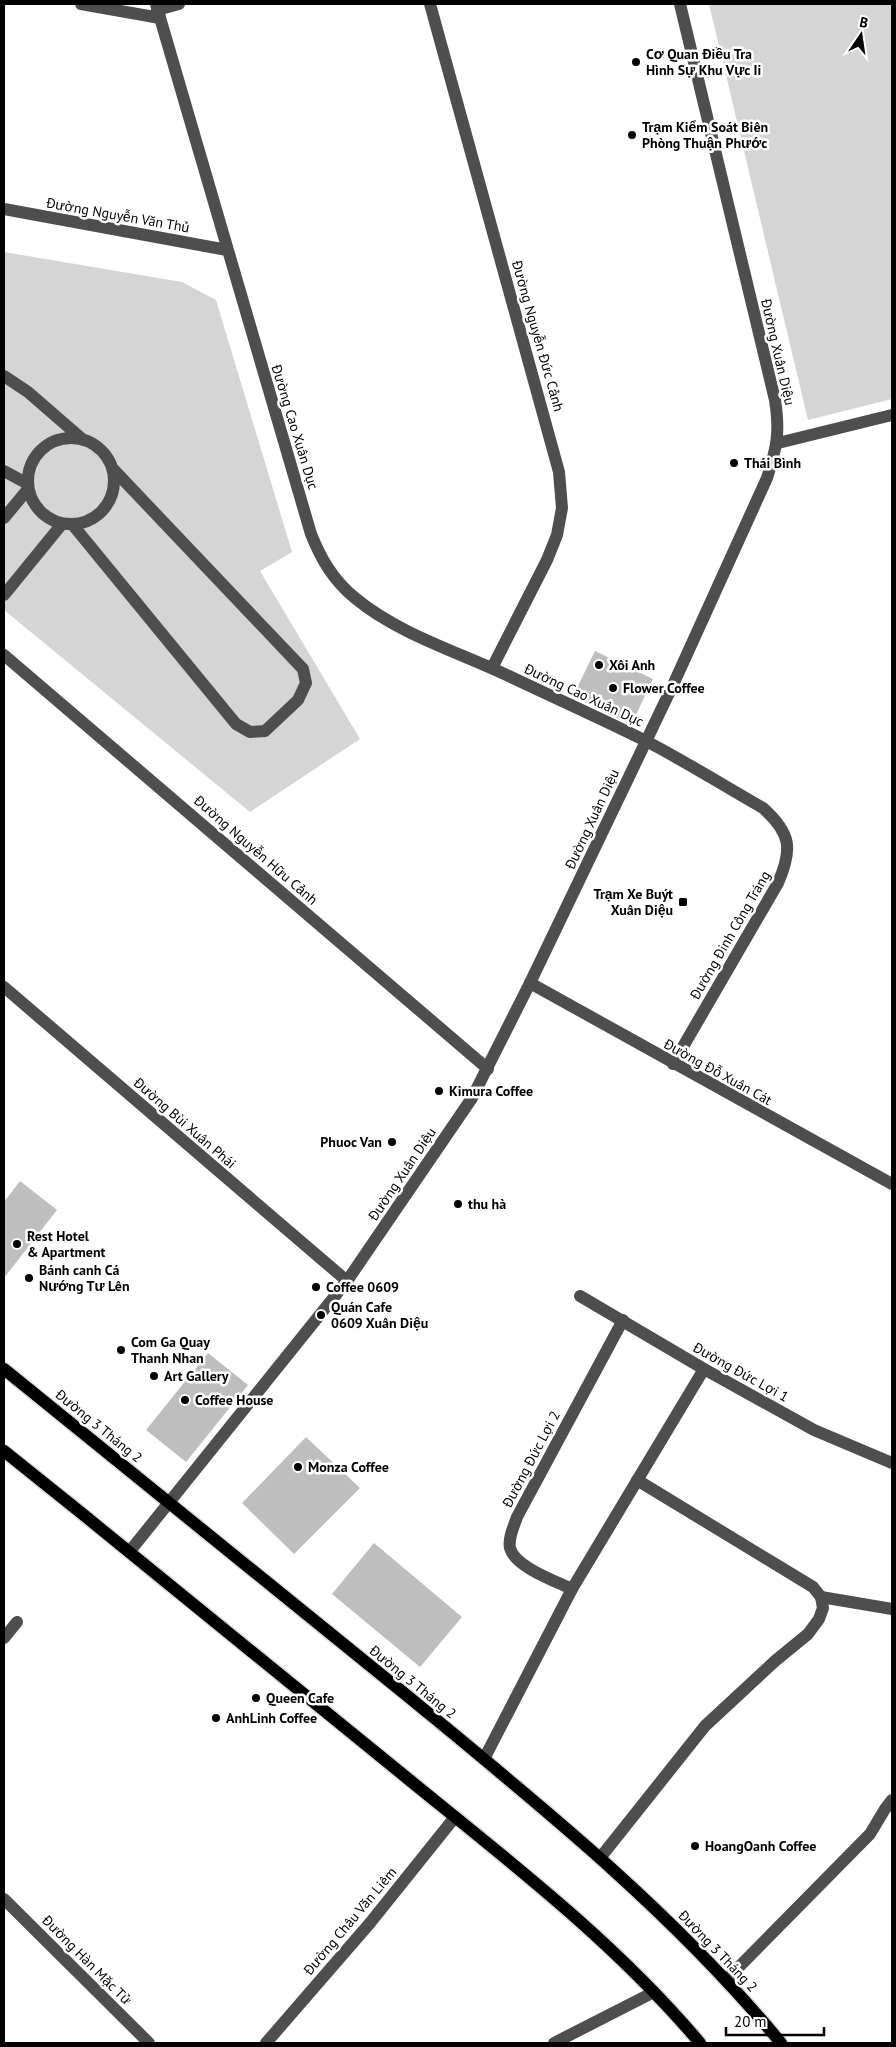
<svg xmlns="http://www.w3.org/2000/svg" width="896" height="2047" font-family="'PT Sans',sans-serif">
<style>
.green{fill:#d5d5d5}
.building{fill:#bebebe}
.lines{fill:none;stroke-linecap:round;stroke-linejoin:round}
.major-casing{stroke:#dbdbdb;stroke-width:15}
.minor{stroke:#4e4e4e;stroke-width:12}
.major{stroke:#000;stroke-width:12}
.poi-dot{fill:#000;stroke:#fff;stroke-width:2}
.labels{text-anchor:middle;stroke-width:5;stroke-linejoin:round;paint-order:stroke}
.poi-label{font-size:14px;font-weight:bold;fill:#000;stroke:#fff;text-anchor:start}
.street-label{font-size:14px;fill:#000;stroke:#fff}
</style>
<rect width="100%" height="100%" fill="#fff"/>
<!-- green -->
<g class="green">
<polygon points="709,4 892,4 892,399 808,420"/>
<polygon points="4,252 182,282 216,300 292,552 260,571 360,739 250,812 4,610"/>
</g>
<!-- building -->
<g class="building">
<polygon points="595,651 653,679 631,725 573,696"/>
<polygon points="20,1181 57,1210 4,1278 4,1202"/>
<polygon points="208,1353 248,1385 186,1462 146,1430"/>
<polygon points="306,1437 360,1488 294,1554 242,1503"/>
<polygon points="374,1543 462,1617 420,1667 332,1594"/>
</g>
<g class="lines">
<defs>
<g id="major">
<path d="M4,1369C140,1478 275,1588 410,1698C541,1806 673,1912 781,2043"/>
<path d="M4,1451C139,1559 273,1668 407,1778C509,1861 615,1942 700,2043"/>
</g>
</defs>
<!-- major casing -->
<use href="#major" class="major-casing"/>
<!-- minor -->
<g class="minor">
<polyline points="81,4 160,18"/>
<path d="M156,4L311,534C321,559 333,580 355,598C400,635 459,652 511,677C555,698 600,718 644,740C685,761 724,786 763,808C791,833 793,849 778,883L673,1064"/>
<polyline points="430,4 559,472 562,508 557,535 547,560 492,668"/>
<polyline points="157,10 179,4"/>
<polyline points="4,209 227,250"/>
<polyline points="4,376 28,392 81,438"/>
<circle cx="71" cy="481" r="43"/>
<polyline points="778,443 892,415"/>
<polyline points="4,471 28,484"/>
<polyline points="4,518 28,489"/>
<polyline points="72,524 236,724 250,732 265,731 298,700 306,683 303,669 114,470"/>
<polyline points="4,595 62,524"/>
<polyline points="4,655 488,1069"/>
<polyline points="530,983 892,1184"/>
<polyline points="4,987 347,1281"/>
<polyline points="580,1296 704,1369 814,1430 892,1463"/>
<path d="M130,1551L347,1281L472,1098L530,983L673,685L767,478C777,447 780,432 775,400L680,4"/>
<path d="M572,1589C555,1581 515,1567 510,1548C508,1538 514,1526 517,1517L623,1320"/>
<polyline points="821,1597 892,1609"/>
<polyline points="4,1638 17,1622"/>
<polyline points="484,1759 572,1589 704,1369"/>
<polyline points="600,1858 705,1726 775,1661 808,1634 819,1619 823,1608 821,1597 813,1587 637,1480"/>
<polyline points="4,1899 149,2043"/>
<polyline points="726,1980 870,1834 885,1809 892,1800"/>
<polyline points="266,2043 370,1923 455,1817"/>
<polyline points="554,2043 654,1992"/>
</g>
<!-- major -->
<use href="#major" class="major"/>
</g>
<!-- markers -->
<g class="poi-dot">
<circle cx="636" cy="62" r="5"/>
<circle cx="632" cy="135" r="5"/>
<circle cx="734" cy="463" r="5"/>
<circle cx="599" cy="665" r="5"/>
<circle cx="613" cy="688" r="5"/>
<rect x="678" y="897" width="10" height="10" rx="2.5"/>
<circle cx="439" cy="1091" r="5"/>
<circle cx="392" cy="1142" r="5"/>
<circle cx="458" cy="1204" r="5"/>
<circle cx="17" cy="1244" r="5"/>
<circle cx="29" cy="1278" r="5"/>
<circle cx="316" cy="1287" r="5"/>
<circle cx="321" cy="1315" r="5"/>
<circle cx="121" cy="1350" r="5"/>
<circle cx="154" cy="1376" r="5"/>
<circle cx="185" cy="1400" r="5"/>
<circle cx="298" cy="1467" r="5"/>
<circle cx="256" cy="1698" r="5"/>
<circle cx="216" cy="1718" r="5"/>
<circle cx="695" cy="1846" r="5"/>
</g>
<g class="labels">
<!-- poi labels -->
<g class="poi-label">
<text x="646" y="59">Cơ Quan Điều Tra<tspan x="646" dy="16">Hình Sự Khu Vực Ii</tspan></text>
<text x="642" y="132">Trạm Kiểm Soát Biên<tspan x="642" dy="16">Phòng Thuận Phước</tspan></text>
<text x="744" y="468">Thái Bình</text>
<text x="609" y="670">Xôi Anh</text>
<text x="623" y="693">Flower Coffee</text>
<text x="673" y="899" text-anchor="end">Trạm Xe Buýt<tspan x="673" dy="16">Xuân Diệu</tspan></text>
<text x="449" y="1096">Kimura Coffee</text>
<text x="382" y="1147" text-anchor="end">Phuoc Van</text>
<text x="468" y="1209">thu hà</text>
<text x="27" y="1241">Rest Hotel<tspan x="27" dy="16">&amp; Apartment</tspan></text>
<text x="39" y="1275">Bánh canh Cá<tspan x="39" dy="16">Nướng Tư Lên</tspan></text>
<text x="326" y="1292">Coffee 0609</text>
<text x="331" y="1312">Quán Cafe<tspan x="331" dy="16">0609 Xuân Diệu</tspan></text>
<text x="131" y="1347">Com Ga Quay<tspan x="131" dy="16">Thanh Nhan</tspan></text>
<text x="164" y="1381">Art Gallery</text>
<text x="195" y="1405">Coffee House</text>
<text x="308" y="1472">Monza Coffee</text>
<text x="266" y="1703">Queen Cafe</text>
<text x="226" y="1723">AnhLinh Coffee</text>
<text x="705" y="1851">HoangOanh Coffee</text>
</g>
<!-- street labels -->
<g class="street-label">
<text transform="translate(118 215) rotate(10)" y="5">Đường Nguyễn Văn Thủ</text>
<text transform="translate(538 336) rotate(74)" y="5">Đường Nguyễn Đức Cảnh</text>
<text transform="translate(778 352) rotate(77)" y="5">Đường Xuân Diệu</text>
<text transform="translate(295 427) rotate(73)" y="5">Đường Cao Xuân Dục</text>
<text transform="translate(584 695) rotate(25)" y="5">Đường Cao Xuân Dục</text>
<text transform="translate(592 819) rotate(-65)" y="5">Đường Xuân Diệu</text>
<text transform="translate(256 850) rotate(41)" y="5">Đường Nguyễn Hữu Cảnh</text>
<text transform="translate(730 935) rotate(-60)" y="5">Đường Đinh Công Tráng</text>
<text transform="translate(718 1072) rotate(29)" y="5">Đường Đỗ Xuân Cát</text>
<text transform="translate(185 1123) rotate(41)" y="5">Đường Bùi Xuân Phái</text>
<text transform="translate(402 1174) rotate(-56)" y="5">Đường Xuân Diệu</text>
<text transform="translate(741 1372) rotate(29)" y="5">Đường Đức Lợi 1</text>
<text transform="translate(99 1426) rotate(39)" y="5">Đường 3 Tháng 2</text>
<text transform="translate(531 1459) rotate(-62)" y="5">Đường Đức Lợi 2</text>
<text transform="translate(413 1682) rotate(39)" y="5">Đường 3 Tháng 2</text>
<text transform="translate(350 1921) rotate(-50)" y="5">Đường Châu Văn Liêm</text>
<text transform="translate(718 1951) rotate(46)" y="5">Đường 3 Tháng 2</text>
<text transform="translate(87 1960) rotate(45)" y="5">Đường Hàn Mặc Tử</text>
</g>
</g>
<!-- border -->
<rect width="896" height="2047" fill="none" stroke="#000000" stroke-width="10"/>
<!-- north arrow -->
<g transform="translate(861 35) rotate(13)" stroke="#ffffff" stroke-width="4" paint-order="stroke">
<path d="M0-4L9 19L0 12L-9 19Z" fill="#000000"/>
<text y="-8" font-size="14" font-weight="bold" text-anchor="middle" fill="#000000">B</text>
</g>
<!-- scale -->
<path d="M726 2027v8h98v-8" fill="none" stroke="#000000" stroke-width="2.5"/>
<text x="734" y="2027" font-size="15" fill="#000000" stroke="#ffffff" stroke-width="4" paint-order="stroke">20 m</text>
</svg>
